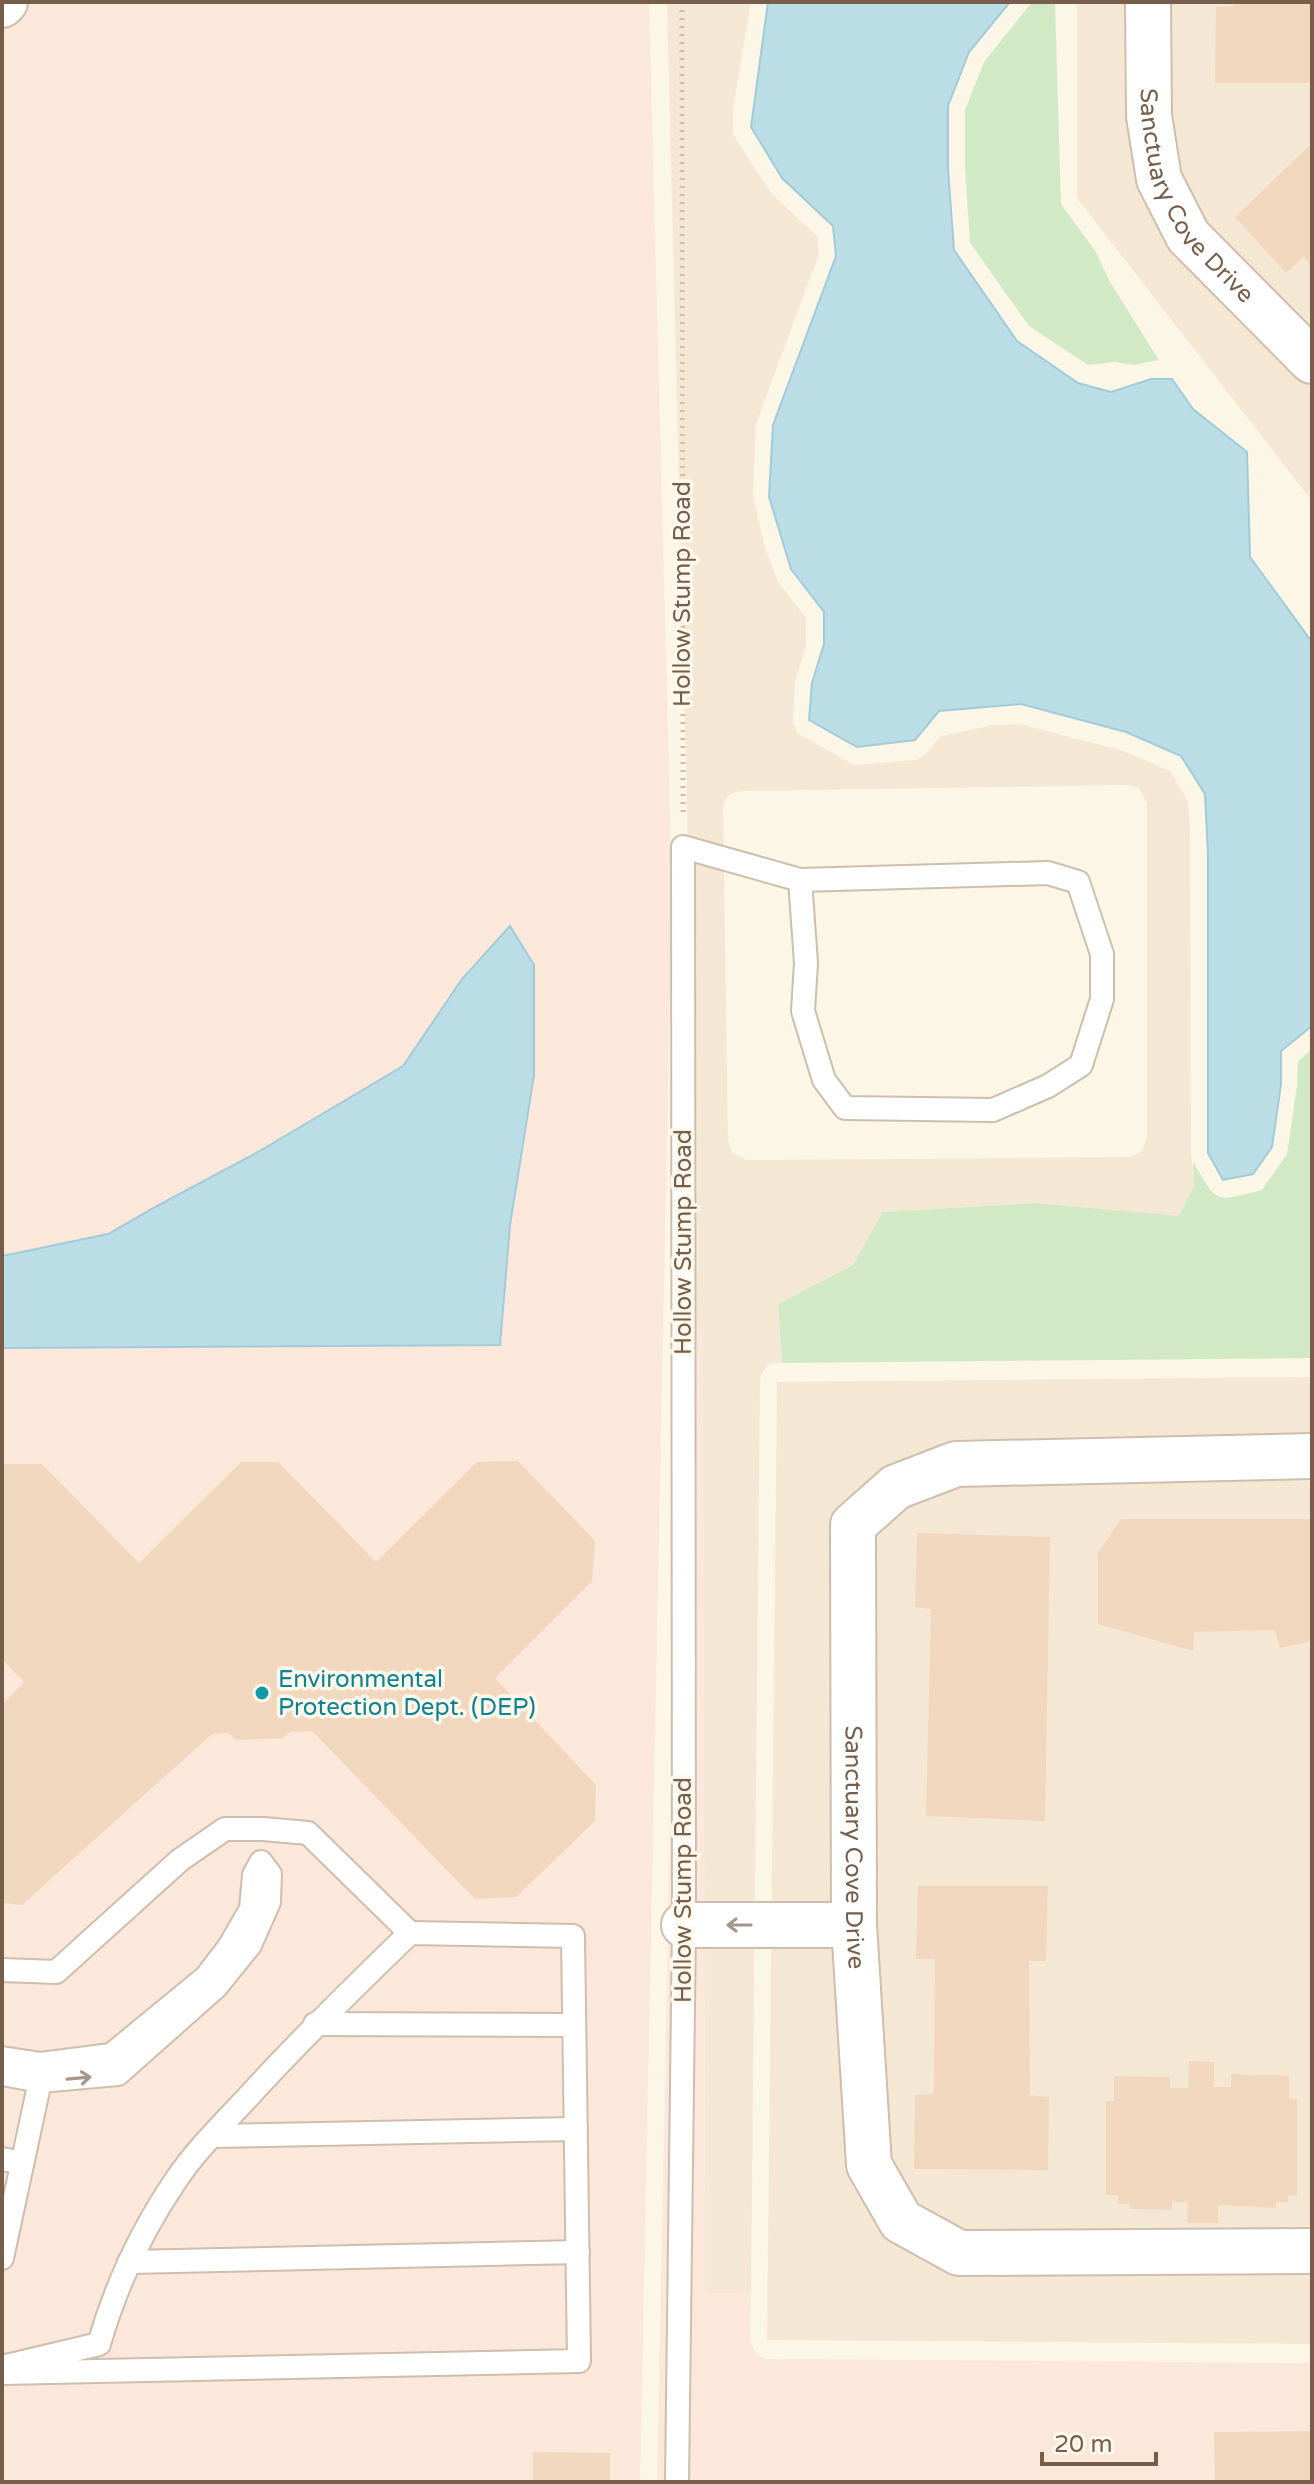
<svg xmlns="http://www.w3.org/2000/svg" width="1314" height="2484" font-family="'Varela Round',sans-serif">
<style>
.residential{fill:#f4e8d5;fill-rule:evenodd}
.commercial{fill:#fce7db}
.green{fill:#d1eac5}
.water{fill:#bbdde6;stroke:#a1cbd8;stroke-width:2}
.building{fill:#f2d7bf}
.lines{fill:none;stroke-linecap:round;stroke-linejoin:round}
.service-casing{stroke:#cebead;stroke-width:26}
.minor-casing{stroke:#cebead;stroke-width:48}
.tertiary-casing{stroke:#cebead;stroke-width:48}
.path{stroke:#d7baa1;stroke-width:5;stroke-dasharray:2 6;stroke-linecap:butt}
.service{stroke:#fff;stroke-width:22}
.minor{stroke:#fff;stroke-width:44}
.tertiary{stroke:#fff;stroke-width:44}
.oneway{stroke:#a6968a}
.culture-dot{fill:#0f9aa8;stroke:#fff9ed;stroke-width:3}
.labels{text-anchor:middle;stroke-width:7;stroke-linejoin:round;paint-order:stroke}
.street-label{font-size:24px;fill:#765e4b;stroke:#fff9ed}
.culture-label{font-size:24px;fill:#0d838f;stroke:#fff9ed;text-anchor:start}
</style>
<rect width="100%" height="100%" fill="#fcf6e7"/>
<!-- residential -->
<g class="residential">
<path d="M667,2H751L733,109V134L771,193L817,236L819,254L756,424L753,496L765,548L778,582L806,618V646L795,681L793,723L797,733L854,765L916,760L927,753L941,736L994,725L1019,724L1121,750L1170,771L1188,801L1190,831L1191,1153L1194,1186L1179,1217L1035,1203L884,1212L853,1265L778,1304L782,1363H772L767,1366L761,1375L760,1382L751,2294L705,2293L703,1331L680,1333L689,888ZM1129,785L1139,788L1147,804V1138L1143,1149L1139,1153L1130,1157L746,1160L732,1152L728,1141L723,804L729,795L739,791Z"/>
<polygon points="1077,2 1312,2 1312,501 1077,198"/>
<polygon points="1312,1377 1312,2344 767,2340 777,1382"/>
</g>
<!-- commercial -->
<g class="commercial">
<polygon points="2,2 649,2 672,888 640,2482 2,2482"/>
<polygon points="703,1330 705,2293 751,2294 750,2340 757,2355 767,2359 1312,2363 1312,2482 657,2482 680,1333"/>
</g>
<!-- green -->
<g class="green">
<polygon points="1032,2 1055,2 1061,204 1096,252 1110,282 1159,360 1133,365 1115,362 1088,365 1029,326 970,243 965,168 965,110 984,62"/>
<path d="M1312,1049V1358L782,1363L778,1304L853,1265L883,1212L1035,1203L1179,1216L1194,1186L1193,1162C1219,1205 1213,1202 1262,1190L1287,1154L1297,1086L1298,1061Z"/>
</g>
<!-- water -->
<g class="water">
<polygon points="768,2 1010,2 969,52 948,106 948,169 954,250 1017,341 1078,383 1111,392 1151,379 1172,379 1193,409 1247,452 1250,557 1312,642 1312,1026 1281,1051 1281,1084 1272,1147 1253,1174 1223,1180 1208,1153 1208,855 1205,794 1181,756 1126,732 1021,704 939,711 915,740 857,747 809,720 812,683 824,644 824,612 791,569 769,497 773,425 836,256 833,226 782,178 751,127"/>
<polygon points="510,926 534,965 534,1075 510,1225 500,1345 2,1348 2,1256 108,1234 157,1206 258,1152 403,1066 462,979"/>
</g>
<!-- building -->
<g class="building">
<polygon points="1235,2 1312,2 1312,83 1215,83 1216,7 1235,6"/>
<polygon points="1312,143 1312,266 1303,257 1286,273 1235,217"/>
<polygon points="518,1461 595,1541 592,1581 495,1678 596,1785 595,1821 516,1897 475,1899 312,1731 290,1732 283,1738 236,1740 228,1733 212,1734 22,1905 2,1903 2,1705 24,1682 2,1659 2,1464 42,1464 139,1563 241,1462 278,1462 376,1562 477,1462"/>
<polygon points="1121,1519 1312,1519 1312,1641 1280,1648 1275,1630 1194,1632 1193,1651 1098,1624 1098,1553"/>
<polygon points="917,1533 1050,1537 1045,1821 926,1816 931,1609 915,1607"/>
<polygon points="918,1886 1048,1886 1046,1961 1029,1961 1030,2095 1049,2097 1048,2170 914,2169 915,2095 934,2094 935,1959 916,1959"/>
<polygon points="1189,2061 1214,2062 1214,2087 1231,2087 1231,2074 1289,2076 1289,2099 1297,2099 1297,2196 1288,2195 1288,2202 1276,2202 1276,2208 1218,2205 1218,2223 1187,2223 1188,2202 1172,2202 1172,2210 1130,2209 1130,2204 1118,2204 1118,2195 1106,2195 1106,2101 1114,2101 1114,2076 1170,2077 1170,2088 1188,2088"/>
<polygon points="1312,2431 1312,2482 1215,2482 1214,2432"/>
<polygon points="533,2452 610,2453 610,2482 533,2482"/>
</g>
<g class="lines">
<defs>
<g id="service">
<polyline points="2,1970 56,1972 180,1860 225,1829 263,1829 308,1833 410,1933"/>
<polyline points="315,2024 574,2025"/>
<polyline points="2,2058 41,2064 111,2055 206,1977 229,1947 251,1909 254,1875 261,1862 270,1874 269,1902 250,1945 216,1987 118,2074 40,2081 2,2074"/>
<polyline points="212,2136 576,2129"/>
<polyline points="2,2159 22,2163"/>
<polyline points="2,2258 40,2081"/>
<polyline points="129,2262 578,2252"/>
<path d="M2,2367L99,2344C116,2285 142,2230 176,2180C196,2150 224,2123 248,2097C300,2040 355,1986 410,1933L573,1936L579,2361L2,2373"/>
<polyline points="677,2482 684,1925 683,847 800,880 1048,873 1078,882 1102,954 1102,999 1081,1065 1048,1086 993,1110 845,1108 824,1080 803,1011 806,963 800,880"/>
</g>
<g id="minor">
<path id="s1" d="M1148,2L1149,116L1159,179L1188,236L1312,361"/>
<path id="s2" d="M1312,1456L956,1464L896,1487L853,1525L854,1925L869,2165L901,2221L959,2253L1312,2251"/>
<polyline points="684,1925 854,1925"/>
</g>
<polyline id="tertiary" points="2,5 5,2"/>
</defs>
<!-- service casing -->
<use href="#service" class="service-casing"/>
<!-- minor casing -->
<use href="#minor" class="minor-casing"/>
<!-- tertiary casing -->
<use href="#tertiary" class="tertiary-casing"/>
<!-- path -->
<polyline class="path" points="682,2 683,817"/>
<!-- service -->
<use href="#service" class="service"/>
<!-- minor -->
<use href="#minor" class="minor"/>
<!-- tertiary -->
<use href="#tertiary" class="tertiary"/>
</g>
<!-- one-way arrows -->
<defs><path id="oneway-shaft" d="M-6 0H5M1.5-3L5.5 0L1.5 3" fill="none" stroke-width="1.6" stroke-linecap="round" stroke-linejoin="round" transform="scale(2)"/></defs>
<g class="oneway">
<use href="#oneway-shaft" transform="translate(739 1925) rotate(180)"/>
<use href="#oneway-shaft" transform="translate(79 2078) rotate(-5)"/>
</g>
<!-- markers -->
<circle class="culture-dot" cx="262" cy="1693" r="8"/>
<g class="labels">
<!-- street labels -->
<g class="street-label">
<text dy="8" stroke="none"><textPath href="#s1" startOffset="208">Sanctuary Cove Drive</textPath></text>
<text transform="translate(682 594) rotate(-90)" y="8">Hollow Stump Road</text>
<text transform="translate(683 1242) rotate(-90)" y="8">Hollow Stump Road</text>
<text dy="8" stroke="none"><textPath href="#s2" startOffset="800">Sanctuary Cove Drive</textPath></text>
<text transform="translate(683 1890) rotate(-90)" y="8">Hollow Stump Road</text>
</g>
<!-- culture labels -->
<g class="culture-label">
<text x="278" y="1687">Environmental<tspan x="278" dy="28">Protection Dept. (DEP)</tspan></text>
</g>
</g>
<!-- border -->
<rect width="1314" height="2484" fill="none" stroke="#765e4b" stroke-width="8"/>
<!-- scale -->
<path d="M1042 2452v12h114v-12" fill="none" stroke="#765e4b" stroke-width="4"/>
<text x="1054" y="2452" font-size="24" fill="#765e4b" stroke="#fff9ed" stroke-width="6" paint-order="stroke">20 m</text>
</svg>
